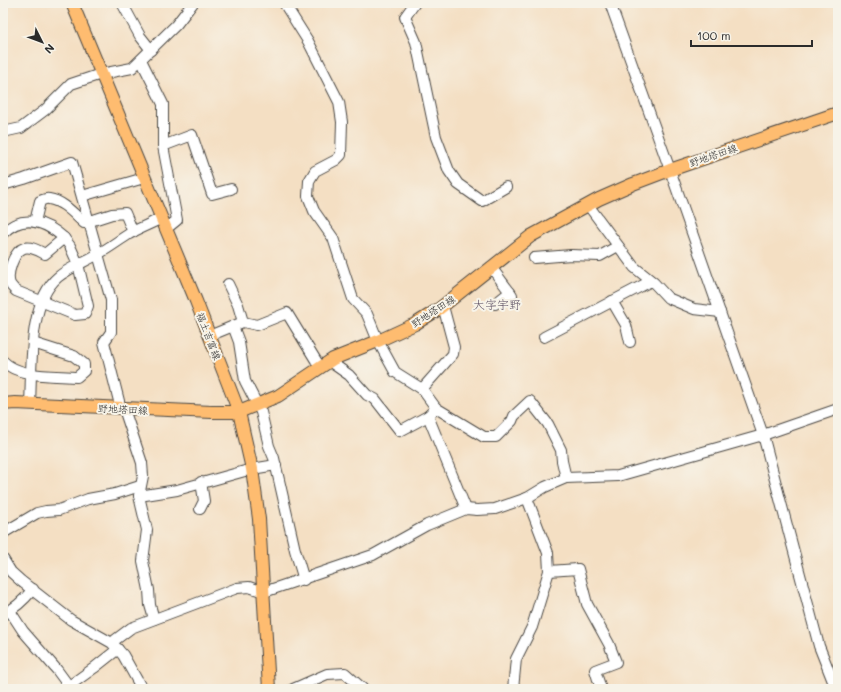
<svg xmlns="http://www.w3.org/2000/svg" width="841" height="692" font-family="Mali,'Klee One',sans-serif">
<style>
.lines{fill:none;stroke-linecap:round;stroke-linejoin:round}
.minor-casing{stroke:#494642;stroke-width:12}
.major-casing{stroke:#494642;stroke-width:14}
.minor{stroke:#fff;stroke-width:10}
.major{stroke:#febc70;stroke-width:12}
.labels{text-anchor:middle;stroke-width:4;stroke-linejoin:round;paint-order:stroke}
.street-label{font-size:10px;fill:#2b2b2b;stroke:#f7f3e8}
.quarter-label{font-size:12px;fill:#5d5164;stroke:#f7f3e8}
</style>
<rect width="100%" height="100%" fill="#f7f3e8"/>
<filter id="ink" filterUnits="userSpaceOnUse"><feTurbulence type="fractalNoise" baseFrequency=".025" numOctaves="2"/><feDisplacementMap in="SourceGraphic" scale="8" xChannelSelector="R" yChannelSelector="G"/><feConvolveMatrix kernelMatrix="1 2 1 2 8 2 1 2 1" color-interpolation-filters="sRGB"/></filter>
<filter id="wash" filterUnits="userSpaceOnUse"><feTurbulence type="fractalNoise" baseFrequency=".012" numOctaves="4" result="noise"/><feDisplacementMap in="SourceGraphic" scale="16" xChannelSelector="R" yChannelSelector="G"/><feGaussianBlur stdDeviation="0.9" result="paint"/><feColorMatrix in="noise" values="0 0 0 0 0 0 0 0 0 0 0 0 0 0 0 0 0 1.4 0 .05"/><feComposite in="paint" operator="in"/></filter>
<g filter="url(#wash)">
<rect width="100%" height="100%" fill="#f4dfc3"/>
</g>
<g filter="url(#ink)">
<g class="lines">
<defs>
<g id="minor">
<polyline points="122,3 140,36 151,50"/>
<polyline points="284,3 308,41 339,102 342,122 341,155 336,160 315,171 309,181 308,196 314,211 333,238 353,299 367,314 378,341 395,372 422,389 436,408 428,416 466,509"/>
<polyline points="415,3 405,17 416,42 436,137 449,171 458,184 482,201 506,187"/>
<polyline points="610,3 670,170 763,435 819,646 836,689"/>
<polyline points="141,60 163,104 163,146"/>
<polyline points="3,132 21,128 45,110 71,84 101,74 132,68 176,25 193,3"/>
<polyline points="3,185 24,179 72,162 111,300 111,332 104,342 121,409"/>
<polyline points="82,196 144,178"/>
<polyline points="588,205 634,267 654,283 668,298 694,309 720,312"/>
<path d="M35,222L40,201C43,200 46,198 49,199C63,201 74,214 84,223L112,214L125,213L133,232"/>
<polyline points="166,229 177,220 163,146 192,135 212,194 231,189"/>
<path d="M3,233C23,213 46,222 64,238"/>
<path d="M64,238L70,246L78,264L88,306L85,314L75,315L16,291C14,289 11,286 10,284C6,274 14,251 24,248C31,246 39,251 45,254Z"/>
<polyline points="534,258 571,255 600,256 618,246"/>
<polyline points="491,267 512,295"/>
<polyline points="228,284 238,305 243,322"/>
<polyline points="612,301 626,325 630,342"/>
<polyline points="495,304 510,292"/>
<polyline points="233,326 239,342 245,381 261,412 269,446 274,458 295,550 304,580"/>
<polyline points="209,336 243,322 257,325 287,313 320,367"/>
<polyline points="544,337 651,281"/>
<path d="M3,361C19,378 55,375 77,377L84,371V364L74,356L33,343"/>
<polyline points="329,361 349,375 367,395 375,399 400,431 428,416"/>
<polyline points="422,389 453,354 454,347 443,306"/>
<path d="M30,404C32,368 28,302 58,277C70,267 85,262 98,254C109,248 118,241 129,234C139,228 151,224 161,218"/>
<polyline points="436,408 484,437 496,437 512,421 514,416 530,401 548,424 561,450 562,461 566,478"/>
<polyline points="124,409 142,463 143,476 139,496 147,530 143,561 149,590 150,605 154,619"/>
<polyline points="139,496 177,490 252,469 276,465"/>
<polyline points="200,509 204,501 201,482"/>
<polyline points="3,533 37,513 46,511 59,510 88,499 115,494 140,486"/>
<polyline points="3,559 11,572 21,581 71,620 112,643 123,655 142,689"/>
<polyline points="549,571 578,569 587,604 609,644 616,662 595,670 601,689"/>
<polyline points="10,611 23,631 57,670 71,689"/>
<path d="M3,614C15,609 25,599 33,589"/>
<polyline points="115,640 131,628 237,588 249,587 264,592 373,555 427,525 466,509 477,510 495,509 527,498 545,487 566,478 618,476 763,435 838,409"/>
<polyline points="69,686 94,668 118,649"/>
<polyline points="293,689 327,674 345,673 363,689"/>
<polyline points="513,689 516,659 532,627 549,571 548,553 527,498"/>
</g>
<g id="major">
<polyline points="72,3 196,301 239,412 252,469 259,519 269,689"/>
<polyline points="3,404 15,403 212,412 239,412 278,396 333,359 378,341 415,324 439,309 531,236 599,199 633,184 670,170 838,113"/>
</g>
</defs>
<!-- minor casing -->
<use href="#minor" class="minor-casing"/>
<!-- major casing -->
<use href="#major" class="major-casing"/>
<!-- minor -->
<use href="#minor" class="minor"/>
<!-- major -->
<use href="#major" class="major"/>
</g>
</g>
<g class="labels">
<!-- street labels -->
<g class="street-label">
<text transform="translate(713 155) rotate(-19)" y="4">野地塔田線</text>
<text transform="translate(433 311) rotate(-33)" y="4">野地塔田線</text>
<text transform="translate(209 336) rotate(69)" y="4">福土吉富線</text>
<text transform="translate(123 409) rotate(3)" y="4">野地塔田線</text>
</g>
<!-- quarter labels -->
<g class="quarter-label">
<text x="497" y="309">大字宇野</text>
</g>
</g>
<!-- margin -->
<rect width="841" height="692" fill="none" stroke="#f7f3e8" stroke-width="16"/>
<!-- north arrow -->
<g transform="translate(42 42) rotate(132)" stroke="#f7f3e8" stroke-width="3" paint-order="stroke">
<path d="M0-3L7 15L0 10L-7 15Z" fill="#2b2b2b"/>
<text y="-6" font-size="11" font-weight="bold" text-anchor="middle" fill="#2b2b2b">N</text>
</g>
<!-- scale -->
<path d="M691 40v6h121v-6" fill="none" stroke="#2b2b2b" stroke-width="2"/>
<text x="697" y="40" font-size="12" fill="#2b2b2b" stroke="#f7f3e8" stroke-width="3" paint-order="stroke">100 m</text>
</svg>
